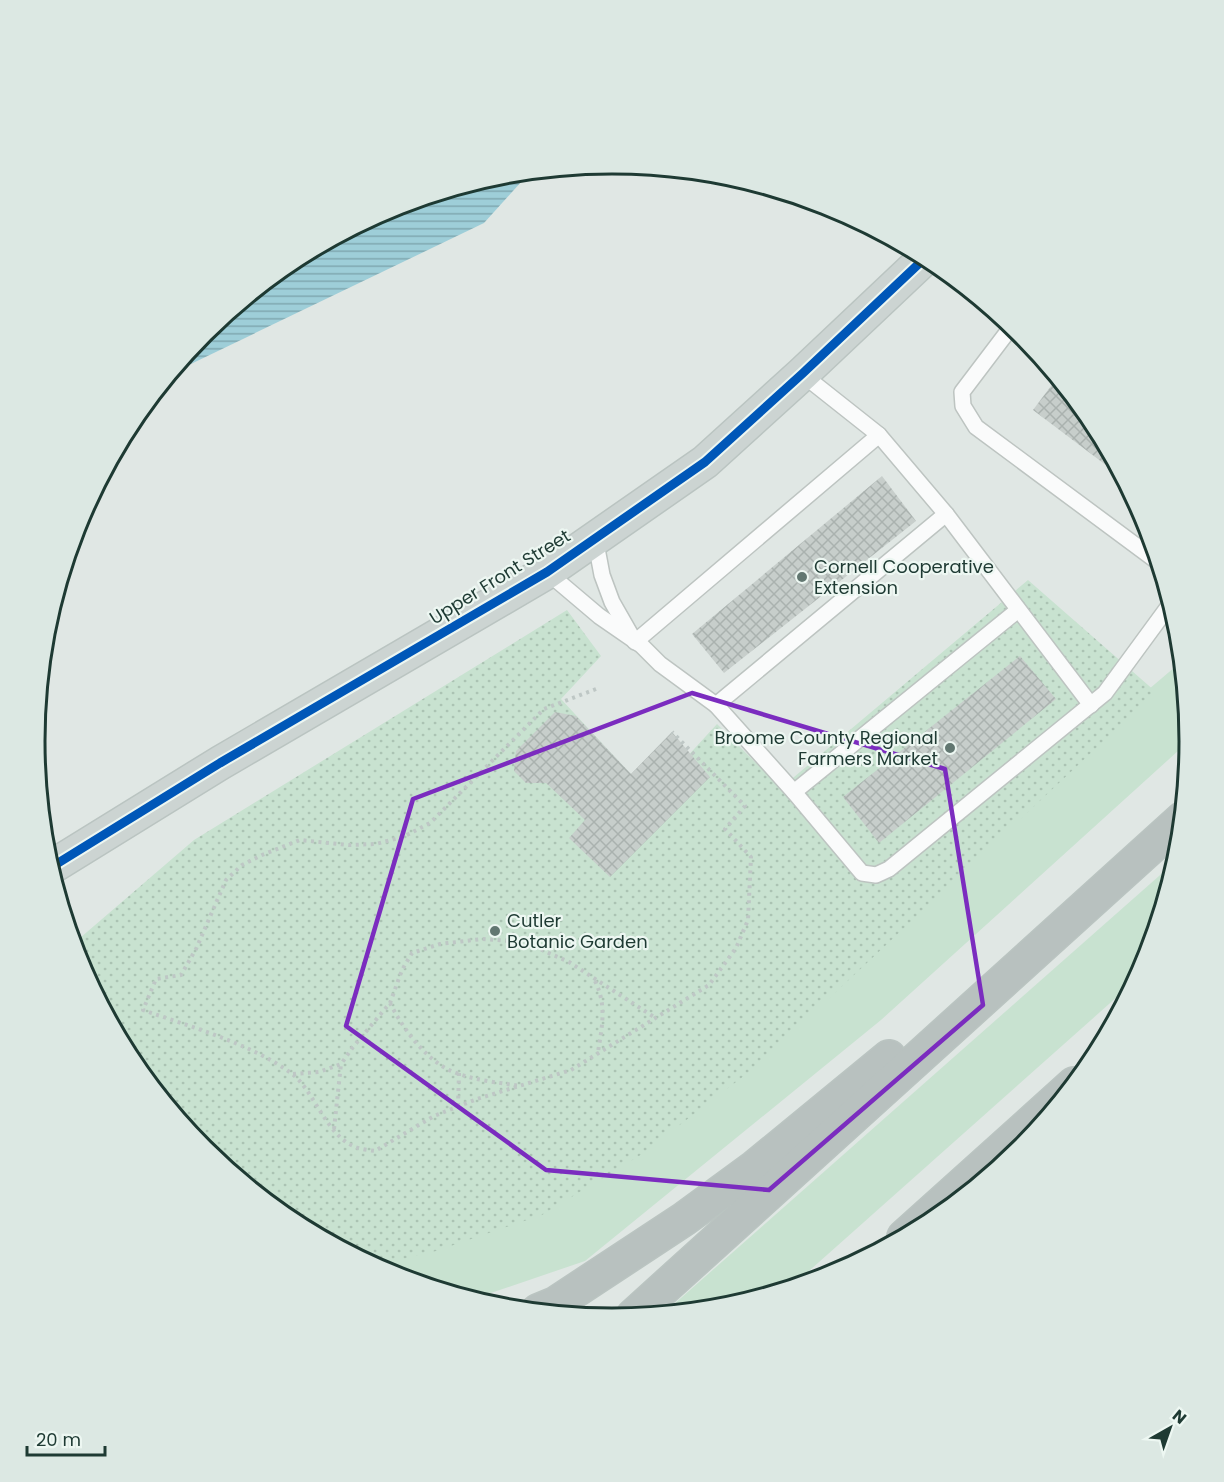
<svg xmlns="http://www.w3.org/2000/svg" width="1224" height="1482" font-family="Poppins,sans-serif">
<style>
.grass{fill:#c8e2d0}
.garden{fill:url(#garden-dots)}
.water{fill:url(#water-rules)}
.building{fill:url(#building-cross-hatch)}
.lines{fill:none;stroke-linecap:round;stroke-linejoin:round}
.service-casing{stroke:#bdc4c1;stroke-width:18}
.primary-casing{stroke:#bac4c1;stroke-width:36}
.motorway-casing{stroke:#bac4c1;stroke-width:36}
.path{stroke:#bec7c5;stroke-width:4;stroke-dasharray:3 4.5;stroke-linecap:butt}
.service{stroke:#fafbfb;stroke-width:15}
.primary{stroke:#ccd4d2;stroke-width:33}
.motorway{stroke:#b8c1bf;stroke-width:33}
.cycleway-casing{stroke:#edf7f2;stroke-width:13}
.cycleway{stroke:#0057b8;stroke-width:9}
.marked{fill:none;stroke:#7b2cbf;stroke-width:4.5;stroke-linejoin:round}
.poi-dot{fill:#627771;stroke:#edf7f2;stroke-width:2}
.labels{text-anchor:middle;stroke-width:4.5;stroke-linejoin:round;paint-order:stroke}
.poi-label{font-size:18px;fill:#1e3a33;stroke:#edf7f2;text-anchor:start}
.street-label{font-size:18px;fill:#1e3a33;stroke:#edf7f2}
.rim{fill:none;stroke:#1e3a33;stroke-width:3}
</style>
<defs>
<pattern id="garden-dots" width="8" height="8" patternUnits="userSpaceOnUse" patternTransform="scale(1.5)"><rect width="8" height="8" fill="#c8e2d0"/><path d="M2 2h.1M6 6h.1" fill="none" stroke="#abc3b3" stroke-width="1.8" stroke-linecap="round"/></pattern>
<pattern id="water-rules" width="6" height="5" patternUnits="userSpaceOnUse" patternTransform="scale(1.5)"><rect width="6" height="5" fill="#9eced8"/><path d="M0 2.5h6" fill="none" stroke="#80a8b0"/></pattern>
<pattern id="building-cross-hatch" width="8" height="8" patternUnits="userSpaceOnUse" patternTransform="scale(1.5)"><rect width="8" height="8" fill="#c7cecb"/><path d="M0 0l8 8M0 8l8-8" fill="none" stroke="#aab2af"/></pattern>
</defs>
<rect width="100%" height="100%" fill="#e0e7e4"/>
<!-- grass -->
<g class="grass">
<polygon points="1182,661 1189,741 881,1020 585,1261 473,1299 391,1274 310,1231 1095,735"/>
<polygon points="1176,861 1145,962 1136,980 791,1287 724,1307 664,1313"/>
</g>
<!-- garden -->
<polygon class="garden" points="1028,580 1156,692 757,1066 639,1156 542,1215 436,1251 374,1266 291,1221 203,1149 132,1062 78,962 73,944 194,840 567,610 601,656 561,699 651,796 717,724 781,788"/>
<!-- water -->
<polygon class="water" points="531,171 484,223 170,374 204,332 291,261 391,207 500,175"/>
<!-- building -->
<g class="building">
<polygon points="1057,378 1092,420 1123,478 1033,410"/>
<polygon points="882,476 916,521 724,673 692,634"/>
<polygon points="1020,656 1056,699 879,843 843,797"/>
<polygon points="555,712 576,716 631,774 672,732 710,777 610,877 569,838 585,820 546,783 526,783 514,771 516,751"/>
</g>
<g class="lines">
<defs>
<g id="service">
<polyline points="1012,326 962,392 963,406 976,427 1158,562"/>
<polyline points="802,374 879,435 946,514 1091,705"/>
<polyline points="595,538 602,575 612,602 632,637"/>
<polyline points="547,572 599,616 641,645 660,664 716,705 946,514"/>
<polyline points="635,642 879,435"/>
<polyline points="716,705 794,792 862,873 876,875 889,869 1105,693 1171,603"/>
<polyline points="794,792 1018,610"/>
</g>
<polyline id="primary" points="50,868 220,763 547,572 705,462 802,374 926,257"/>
<g id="motorway">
<polyline points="904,1237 1074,1084"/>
<polyline points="538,1311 555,1304 684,1219 755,1167 889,1057"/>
<polyline points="633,1316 1182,819"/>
</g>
</defs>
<!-- service casing -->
<use href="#service" class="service-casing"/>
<!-- primary casing -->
<use href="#primary" class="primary-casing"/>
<!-- motorway casing -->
<use href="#motorway" class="motorway-casing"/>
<!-- path -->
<g class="path">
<path d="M596,689L544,709L430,823L403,837L376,844L349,845L300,840L262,855L242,865L226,880L196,949L181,975L156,979L143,1010C191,1027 249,1043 291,1073C314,1090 325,1133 353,1146C359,1149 368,1150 375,1151L434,1116L477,1099L571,1070L709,985L736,948L748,920L751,857L725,829L745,806L672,732"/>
<path d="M595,981C607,1005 602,1027 598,1052"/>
<path d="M390,1003C402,1027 423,1056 447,1069C469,1080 496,1082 520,1086"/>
<polyline points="293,1074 319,1072 341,1064 353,1047 390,1003 402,970 412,953 440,944 482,939 524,942 569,962 654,1017"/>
<polyline points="458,1106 459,1073"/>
<polyline points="334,1129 341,1064"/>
</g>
<!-- service -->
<use href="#service" class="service"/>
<!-- primary -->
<use href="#primary" class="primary"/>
<!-- motorway -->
<use href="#motorway" class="motorway"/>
<defs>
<polyline id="cycleway" points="50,868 220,763 547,572 705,462 802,374 926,257"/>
</defs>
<!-- cycleway casing -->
<use href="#cycleway" class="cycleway-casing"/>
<!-- cycleway -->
<use href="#cycleway" class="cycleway"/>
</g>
<!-- marked area -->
<path class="marked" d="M692,693L945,769L983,1005L769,1190L546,1170L346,1026L413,799Z"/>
<!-- markers -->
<g class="poi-dot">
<circle cx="802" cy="577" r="6"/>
<circle cx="950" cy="748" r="6"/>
<circle cx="495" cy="931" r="6"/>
</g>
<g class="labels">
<!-- poi labels -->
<g class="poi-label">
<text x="814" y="573">Cornell Cooperative<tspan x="814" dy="21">Extension</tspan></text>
<text x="938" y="744" text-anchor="end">Broome County Regional<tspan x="938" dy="21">Farmers Market</tspan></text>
<text x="507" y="927">Cutler<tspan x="507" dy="21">Botanic Garden</tspan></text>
</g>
<!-- street labels -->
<g class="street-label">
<text transform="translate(500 577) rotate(-32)" y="6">Upper Front Street</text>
</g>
</g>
<!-- crop -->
<path d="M0 0H1224V1482H0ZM45 741a567 567 0 1 1 1134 0a567 567 0 1 1-1134 0Z" fill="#dce8e3" fill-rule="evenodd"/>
<path class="rim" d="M45 741a567 567 0 1 1 1134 0a567 567 0 1 1-1134 0Z"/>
<!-- north arrow -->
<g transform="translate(1170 1428) rotate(40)" stroke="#edf7f2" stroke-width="4.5" paint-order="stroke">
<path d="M0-4.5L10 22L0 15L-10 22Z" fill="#1e3a33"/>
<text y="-9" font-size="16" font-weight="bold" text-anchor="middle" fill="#1e3a33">N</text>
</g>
<!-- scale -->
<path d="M27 1446v9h78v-9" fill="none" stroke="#1e3a33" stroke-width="3"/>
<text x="36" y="1446" font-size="18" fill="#1e3a33" stroke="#edf7f2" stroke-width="4.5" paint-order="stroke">20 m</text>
</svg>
